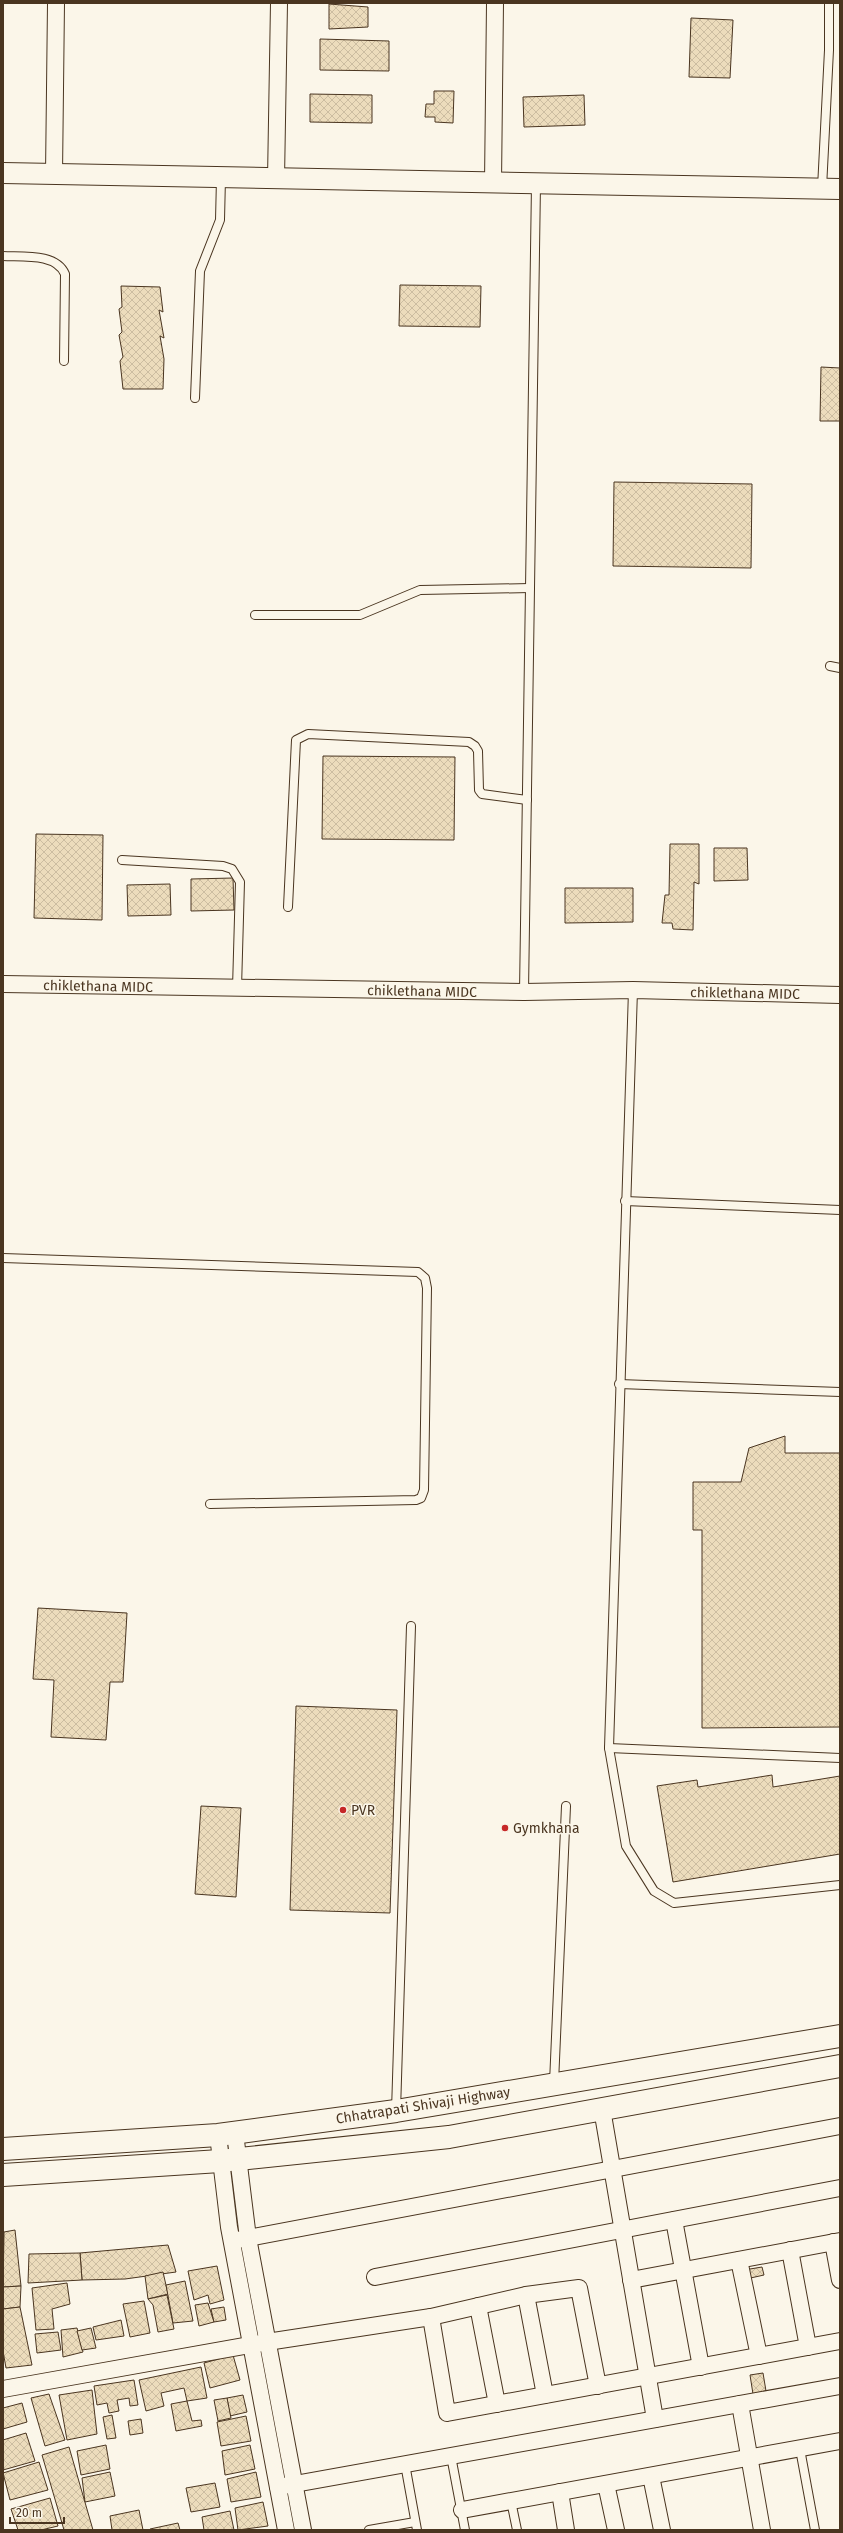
<svg xmlns="http://www.w3.org/2000/svg" width="843" height="2533" font-family="'Fira Sans',sans-serif">
<style>
.building{fill:url(#building-cross-hatch);stroke:#4a3520}
.lines{fill:none;stroke-linecap:round;stroke-linejoin:round}
.service-casing{stroke:#4a3520;stroke-width:10}
.minor-casing{stroke:#4a3520;stroke-width:18}
.tertiary-casing{stroke:#4a3520;stroke-width:22}
.primary-casing{stroke:#4a3520;stroke-width:24}
.service{stroke:#fbf6e9;stroke-width:8}
.minor{stroke:#fbf6e9;stroke-width:16}
.tertiary{stroke:#fbf6e9;stroke-width:20}
.primary{stroke:#fbf6e9;stroke-width:22}
.poi-dot{fill:#c62828;stroke:#fbf6e9;stroke-width:1.5}
.labels{text-anchor:middle;stroke-width:3;stroke-linejoin:round;paint-order:stroke}
.street-label{font-size:14px;fill:#4a3520;stroke:#fbf6e9}
.poi-label{font-size:14px;fill:#4a3520;stroke:#fbf6e9;text-anchor:start}
</style>
<defs>
<pattern id="building-cross-hatch" width="8" height="8" patternUnits="userSpaceOnUse"><rect width="8" height="8" fill="#ecdcbc"/><path d="M0 0l8 8M0 8l8-8" fill="none" stroke="#ccbda1"/></pattern>
</defs>
<rect width="100%" height="100%" fill="#fbf6e9"/>
<!-- building -->
<g class="building">
<polygon points="329,4 368,7 368,27 329,29"/>
<polygon points="691,18 733,20 730,78 689,77"/>
<polygon points="320,39 389,41 389,71 320,70"/>
<polygon points="434,91 454,91 453,123 435,122 435,117 425,117 426,104 434,104"/>
<polygon points="310,94 372,95 372,123 310,122"/>
<polygon points="584,95 585,125 524,127 523,97"/>
<polygon points="400,285 481,286 480,327 399,326"/>
<polygon points="121,286 160,287 163,312 159,310 164,338 160,336 164,359 163,389 123,389 120,361 123,357 119,335 122,332 119,309 122,307"/>
<polygon points="821,367 840,368 840,421 820,421"/>
<polygon points="614,482 752,484 751,568 613,566"/>
<polygon points="323,756 455,757 454,840 322,839"/>
<polygon points="36,834 103,835 102,920 34,918"/>
<polygon points="670,844 699,844 699,884 694,882 693,930 673,929 672,923 662,923 665,895 669,895"/>
<polygon points="714,848 747,848 748,880 714,881"/>
<polygon points="233,878 234,910 191,911 191,879"/>
<polygon points="170,884 171,915 128,916 127,885"/>
<polygon points="565,888 633,888 633,922 565,923"/>
<polygon points="785,1436 785,1453 840,1453 840,1727 702,1728 702,1530 693,1530 693,1482 741,1482 749,1448"/>
<polygon points="38,1608 127,1613 123,1682 110,1682 106,1740 51,1737 54,1680 33,1679"/>
<polygon points="296,1706 397,1710 390,1913 290,1910"/>
<polygon points="772,1775 773,1787 840,1776 840,1854 673,1882 657,1786 697,1780 698,1787"/>
<polygon points="201,1806 241,1808 236,1897 195,1894"/>
<polygon points="15,2230 21,2286 3,2287 4,2232"/>
<polygon points="168,2245 176,2272 125,2279 82,2280 80,2253"/>
<polygon points="80,2253 82,2280 28,2283 29,2254"/>
<polygon points="217,2266 224,2300 210,2304 208,2295 194,2300 188,2271"/>
<polygon points="762,2267 764,2275 746,2279 744,2270"/>
<polygon points="163,2272 168,2294 148,2299 145,2276"/>
<polygon points="185,2281 193,2321 173,2323 166,2285"/>
<polygon points="67,2283 70,2304 52,2309 54,2329 36,2330 32,2288"/>
<polygon points="21,2286 20,2307 3,2309 3,2287"/>
<polygon points="167,2295 174,2329 158,2332 153,2305 148,2299"/>
<polygon points="144,2301 150,2333 130,2337 123,2304"/>
<polygon points="208,2303 214,2322 199,2326 195,2305"/>
<polygon points="20,2307 32,2365 6,2368 3,2351 3,2309"/>
<polygon points="224,2307 226,2320 214,2322 211,2309"/>
<polygon points="121,2320 124,2336 96,2340 93,2327"/>
<polygon points="77,2328 83,2352 63,2357 61,2330"/>
<polygon points="91,2328 96,2348 82,2350 77,2331"/>
<polygon points="58,2332 61,2350 37,2353 35,2334"/>
<polygon points="233,2355 240,2380 210,2388 204,2363"/>
<polygon points="201,2367 207,2398 187,2401 184,2388 161,2393 164,2406 146,2411 139,2380"/>
<polygon points="763,2373 766,2391 753,2394 750,2375"/>
<polygon points="134,2380 138,2405 130,2406 129,2398 117,2400 119,2411 109,2413 107,2403 97,2405 94,2386"/>
<polygon points="92,2390 97,2434 67,2440 59,2395"/>
<polygon points="49,2394 65,2440 45,2446 31,2398"/>
<polygon points="243,2395 247,2412 230,2416 227,2398"/>
<polygon points="227,2398 231,2418 218,2421 214,2400"/>
<polygon points="187,2401 192,2421 201,2420 202,2426 176,2431 171,2404"/>
<polygon points="22,2403 27,2422 3,2429 3,2408"/>
<polygon points="112,2415 116,2438 107,2439 103,2417"/>
<polygon points="246,2416 251,2441 221,2446 217,2422"/>
<polygon points="141,2419 143,2433 130,2435 128,2421"/>
<polygon points="26,2433 35,2461 3,2470 3,2440"/>
<polygon points="106,2445 110,2469 81,2475 77,2451"/>
<polygon points="250,2445 255,2469 225,2475 222,2451"/>
<polygon points="69,2447 93,2530 64,2530 42,2455"/>
<polygon points="39,2462 48,2490 10,2500 3,2473"/>
<polygon points="110,2472 115,2496 85,2502 82,2478"/>
<polygon points="256,2472 261,2497 231,2502 227,2479"/>
<polygon points="215,2483 220,2507 191,2512 186,2488"/>
<polygon points="50,2498 58,2526 41,2530 18,2530 11,2509"/>
<polygon points="263,2502 268,2526 238,2530 235,2508"/>
<polygon points="139,2510 143,2530 112,2530 110,2516"/>
<polygon points="230,2511 234,2530 204,2530 202,2517"/>
<polygon points="178,2523 180,2530 150,2530 150,2529"/>
</g>
<g class="lines">
<defs>
<g id="service">
<polyline points="822,188 829,50 829,3"/>
<path d="M3,256C23,257 56,253 65,274L64,361"/>
<polyline points="195,398 200,271 220,220 221,178"/>
<polyline points="255,615 360,615 420,590 530,588"/>
<polyline points="830,666 840,668"/>
<polyline points="122,860 223,866 232,869 240,882 237,988"/>
<polyline points="288,907 296,740 308,734 469,742 475,746 478,751 479,790 482,794 527,800"/>
<polyline points="633,990 609,1748 626,1846 654,1891 674,1903 840,1885"/>
<polyline points="524,992 536,184"/>
<polyline points="625,1201 840,1210"/>
<polyline points="3,1258 418,1272 425,1278 427,1288 424,1490 421,1498 416,1500 210,1504"/>
<polyline points="619,1384 840,1392"/>
<polyline points="609,1748 840,1758"/>
<polyline points="554,2083 566,1806"/>
<polyline points="396,2111 411,1626"/>
<polyline points="800,2449 815,2530"/>
<polyline points="451,2456 465,2530"/>
<polyline points="405,2464 417,2530"/>
<polyline points="511,2501 517,2530"/>
<polyline points="369,2530 415,2522"/>
</g>
<g id="minor">
<polyline points="54,174 56,3"/>
<polyline points="276,179 279,3"/>
<polyline points="493,183 495,3"/>
<polyline points="3,984 524,992 633,990 840,995"/>
<polyline points="602,2109 655,2419"/>
<polyline points="235,2133 248,2238 303,2530"/>
<polyline points="218,2135 229,2227 286,2530"/>
<polyline points="674,2220 701,2367"/>
<polyline points="232,2241 840,2126"/>
<polyline points="833,2242 840,2280"/>
<polyline points="790,2250 808,2347"/>
<polyline points="739,2260 759,2356"/>
<polyline points="375,2277 840,2188"/>
<polyline points="631,2280 840,2241"/>
<polyline points="526,2295 545,2395"/>
<polyline points="478,2306 497,2404"/>
<polyline points="431,2317 447,2413 840,2341"/>
<polyline points="3,2389 267,2342 431,2317 526,2295 579,2288 598,2386"/>
<polyline points="740,2404 762,2530"/>
<polyline points="651,2476 662,2530"/>
<polyline points="606,2484 616,2530"/>
<polyline points="278,2487 840,2386"/>
<polyline points="560,2492 566,2530"/>
<polyline points="462,2510 840,2441"/>
</g>
<polyline id="tertiary" points="3,173 840,189"/>
<g id="primary">
<polyline points="3,2149 218,2135 396,2111 840,2036"/>
<polyline points="3,2175 220,2161 449,2137 840,2066"/>
</g>
</defs>
<!-- service casing -->
<use href="#service" class="service-casing"/>
<!-- minor casing -->
<use href="#minor" class="minor-casing"/>
<!-- tertiary casing -->
<use href="#tertiary" class="tertiary-casing"/>
<!-- primary casing -->
<use href="#primary" class="primary-casing"/>
<!-- service -->
<use href="#service" class="service"/>
<!-- minor -->
<use href="#minor" class="minor"/>
<!-- tertiary -->
<use href="#tertiary" class="tertiary"/>
<!-- primary -->
<use href="#primary" class="primary"/>
</g>
<!-- markers -->
<g class="poi-dot">
<circle cx="343" cy="1810" r="4"/>
<circle cx="505" cy="1828" r="4"/>
</g>
<g class="labels">
<!-- street labels -->
<g class="street-label">
<text transform="translate(98 986) rotate(1)" y="5">chiklethana MIDC</text>
<text transform="translate(422 991) rotate(1)" y="5">chiklethana MIDC</text>
<text transform="translate(745 993) rotate(1)" y="5">chiklethana MIDC</text>
<text transform="translate(423 2105) rotate(-9)" y="5">Chhatrapati Shivaji Highway</text>
</g>
<!-- poi labels -->
<g class="poi-label">
<text x="351" y="1815">PVR</text>
<text x="513" y="1833">Gymkhana</text>
</g>
</g>
<!-- border -->
<rect width="843" height="2533" fill="none" stroke="#4a3520" stroke-width="8"/>
<!-- scale -->
<path d="M10 2517v6h54v-6" fill="none" stroke="#4a3520" stroke-width="2"/>
<text x="16" y="2517" font-size="12" fill="#4a3520" stroke="#fbf6e9" stroke-width="3" paint-order="stroke">20 m</text>
</svg>
